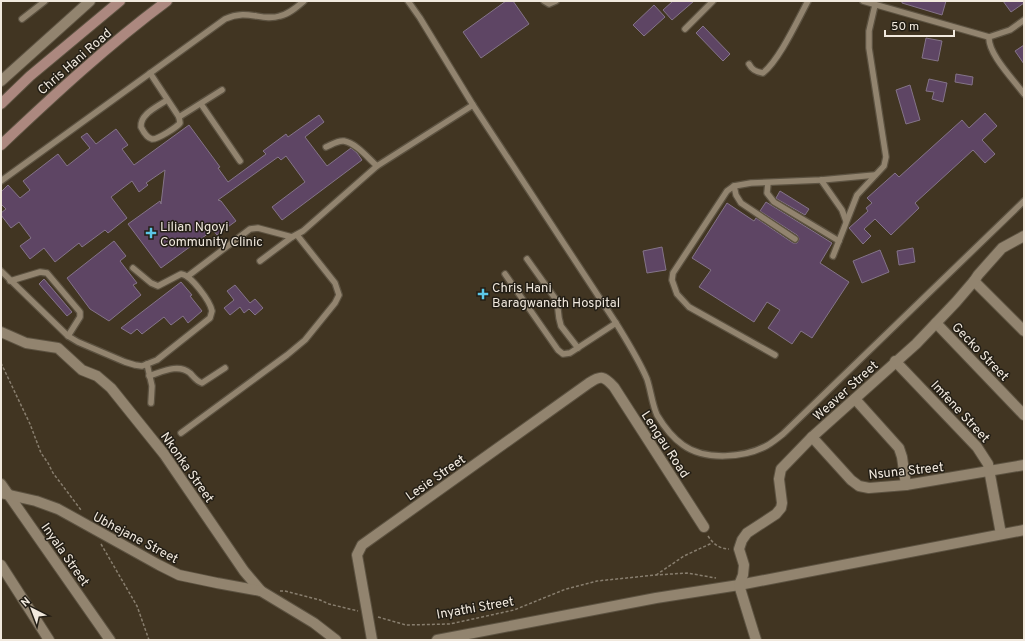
<svg xmlns="http://www.w3.org/2000/svg" width="1025" height="641" font-family="Overpass,sans-serif">
<style>
.building{fill:#5e4564;stroke:#847488}
.lines{fill:none;stroke-linecap:round;stroke-linejoin:round}
.service-casing{stroke:#5c5241;stroke-width:8}
.minor-casing{stroke:#5c5241;stroke-width:12}
.secondary-casing{stroke:#5c5241;stroke-width:12}
.path{stroke:#887e6e;stroke-width:1.5;stroke-dasharray:3 2;stroke-linecap:butt}
.service{stroke:#92846f;stroke-width:5.5}
.minor{stroke:#92846f;stroke-width:10}
.secondary{stroke:#ac887f;stroke-width:10}
.poi-dot{fill:#5cc7e7;stroke:#231e15;stroke-width:1.5}
.labels{text-anchor:middle;stroke-width:3;stroke-linejoin:round;paint-order:stroke}
.street-label{font-size:13px;fill:#f1e9de;stroke:#231e15}
.poi-label{font-size:13px;fill:#f1e9de;stroke:#231e15;text-anchor:start}
</style>
<rect width="100%" height="100%" fill="#413522"/>
<!-- building -->
<g class="building">
<polygon points="506,1 513,1 529,24 481,58 463,32"/>
<polygon points="673,1 694,1 672,20 663,10"/>
<polygon points="902,1 946,1 942,15 902,3"/>
<polygon points="1003,1 1024,1 1024,3 1011,12"/>
<polygon points="654,5 665,17 644,36 633,25"/>
<polygon points="703,26 730,54 723,61 696,33"/>
<polygon points="926,38 942,41 938,61 922,58"/>
<polygon points="1024,45 1024,64 1015,51"/>
<polygon points="956,74 973,77 972,85 955,82"/>
<polygon points="929,79 947,83 943,102 932,99 934,92 926,91"/>
<polygon points="910,85 920,120 906,124 896,90"/>
<polygon points="985,113 997,126 982,140 995,154 985,163 973,150 915,203 919,208 891,235 875,219 864,229 871,236 863,244 849,228 868,211 866,208 872,203 867,198 895,173 899,177 962,120 969,128"/>
<polygon points="319,115 324,122 305,137 327,166 351,148 357,153 362,160 282,220 272,207 305,182 286,156 281,160 278,157 218,200 221,201 236,221 217,235 213,230 161,268 128,224 160,201 161,204 165,170 146,183 148,185 139,192 132,181 111,197 127,218 108,233 105,230 82,247 79,243 55,262 44,248 30,259 20,246 31,238 19,222 11,228 1,215 1,213 6,209 1,204 1,192 8,185 20,198 30,190 23,181 58,154 67,166 90,148 81,137 87,133 96,144 116,129 128,145 122,149 134,165 189,125 220,167 218,168 228,182 266,154 263,151 286,134 288,137"/>
<polygon points="780,191 809,209 805,215 777,199 776,198"/>
<polygon points="766,202 832,243 820,263 849,282 812,338 801,331 792,344 768,328 780,310 767,302 754,322 699,287 711,270 692,258 727,203 754,221 756,218 793,243 797,243 799,239 797,235 760,211"/>
<polygon points="114,241 126,256 120,261 137,283 133,285 141,295 109,321 90,309 67,278"/>
<polygon points="662,247 666,270 647,273 643,251"/>
<polygon points="913,248 915,262 899,265 897,251"/>
<polygon points="880,250 889,272 862,283 853,261"/>
<polygon points="44,279 72,312 67,316 39,284"/>
<polygon points="181,282 192,295 190,296 202,311 188,323 183,316 171,325 164,317 142,334 137,329 131,334 121,328"/>
<polygon points="235,285 250,303 255,299 263,308 255,315 249,309 244,313 240,307 230,315 224,308 234,300 227,291"/>
</g>
<g class="lines">
<defs>
<g id="service">
<path d="M408,1L420,18L473,105L616,323C627,341 639,360 647,379C651,391 652,404 657,415C663,425 673,438 683,445C705,461 745,458 768,445C773,442 778,438 783,434L1024,201"/>
<polyline points="544,1 549,4 556,1"/>
<polyline points="863,1 989,37"/>
<polyline points="22,19 45,1"/>
<path d="M1024,20L1010,30L989,37C988,54 1014,80 1024,94"/>
<polyline points="685,29 713,1"/>
<path d="M749,64C752,70 756,72 763,73C780,59 797,21 808,1"/>
<path d="M150,73L179,117L180,123C177,127 157,140 152,139C147,138 143,131 141,127C140,114 157,107 167,100"/>
<polyline points="201,104 240,161"/>
<polyline points="179,117 222,90"/>
<path d="M326,147C331,145 338,140 344,141C356,143 368,158 377,166L473,105"/>
<polyline points="821,180 842,210 846,221"/>
<path d="M1,181L225,19C248,8 261,22 280,16C289,14 297,7 304,1"/>
<polyline points="768,183 767,193 774,202 839,241"/>
<polyline points="734,186 736,195 741,203 795,239"/>
<polyline points="833,256 857,195 884,166 886,157 869,48 869,31 875,5"/>
<polyline points="527,259 557,301 559,318 561,326 578,348"/>
<polyline points="260,261 292,237"/>
<path d="M1,271L68,336L78,342L125,362L135,365L142,366L157,360L210,318L212,311C210,301 191,275 181,274L158,286L151,283L133,268"/>
<polyline points="505,274 558,350 563,354 570,353 616,323"/>
<polyline points="188,276 250,229 258,228 292,237 303,231 377,166"/>
<polyline points="10,281 40,272 47,273 80,312 80,317 68,336"/>
<polyline points="775,355 689,307 677,294 672,280 673,273 727,191 734,186 751,183 821,180 875,175"/>
<polyline points="147,364 152,386 151,403"/>
<path d="M149,376C162,372 178,363 190,373C194,377 196,381 202,383L225,368"/>
<polyline points="181,433 287,355 305,340 335,303 339,295 335,283 297,235"/>
</g>
<g id="minor">
<polyline points="1,81 90,1"/>
<polyline points="974,281 1024,331"/>
<polyline points="936,323 1024,415"/>
<polyline points="1,332 26,343 58,348 82,370 97,376 111,388 164,454 244,571 261,591"/>
<polyline points="895,361 977,447 988,464 1001,534"/>
<polyline points="855,399 899,448 902,457 906,485"/>
<polyline points="812,437 851,480 859,486 869,488 906,485 1024,465"/>
<polyline points="1,484 110,640"/>
<polyline points="1,493 36,501 58,509 159,565 179,575 217,583 261,591 314,623 336,640"/>
<polyline points="1,565 49,640"/>
<path d="M372,640L357,555L362,545L589,383C601,375 604,376 614,387L704,527"/>
<polyline points="437,640 656,598 739,585 1024,530"/>
<polyline points="756,640 739,585 743,575 744,565 739,549 742,540 747,533 776,514 781,508 782,503 779,479 781,469 812,437 916,344 956,302 974,281 978,275 1002,248 1024,236"/>
</g>
<g id="secondary">
<polyline points="1,104 30,76 120,1"/>
<path d="M1,145C54,95 109,44 167,1"/>
</g>
</defs>
<!-- service casing -->
<use href="#service" class="service-casing"/>
<!-- minor casing -->
<use href="#minor" class="minor-casing"/>
<!-- secondary casing -->
<use href="#secondary" class="secondary-casing"/>
<!-- path -->
<g class="path">
<polyline points="1,363 30,424 41,453 48,463 53,473 81,510"/>
<path d="M708,536C713,544 720,549 729,549"/>
<polyline points="101,544 137,606 149,640"/>
<polyline points="656,575 684,556 712,543"/>
<polyline points="280,591 285,591 320,600 329,604 358,611"/>
<polyline points="378,617 406,625 450,624 514,610 566,589 597,581 656,575 687,573 716,578"/>
</g>
<!-- service -->
<use href="#service" class="service"/>
<!-- minor -->
<use href="#minor" class="minor"/>
<!-- secondary -->
<use href="#secondary" class="secondary"/>
</g>
<!-- markers -->
<g class="poi-dot">
<path d="M149 227h4v4h4v4h-4v4h-4v-4h-4v-4h4z"/>
<path d="M481 288h4v4h4v4h-4v4h-4v-4h-4v-4h4z"/>
</g>
<g class="labels">
<!-- street labels -->
<g class="street-label">
<text transform="translate(74 61) rotate(-41)" y="5">Chris Hani Road</text>
<text transform="translate(981 351) rotate(46)" y="5">Gecko Street</text>
<text transform="translate(845 390) rotate(-42)" y="5">Weaver Street</text>
<text transform="translate(961 411) rotate(47)" y="5">Imfene Street</text>
<text transform="translate(666 444) rotate(57)" y="5">Lengau Road</text>
<text transform="translate(188 467) rotate(55)" y="5">Nkonka Street</text>
<text transform="translate(906 470) rotate(-6)" y="5">Nsuna Street</text>
<text transform="translate(435 477) rotate(-35)" y="5">Lesie Street</text>
<text transform="translate(136 537) rotate(28)" y="5">Ubhejane Street</text>
<text transform="translate(66 554) rotate(55)" y="5">Inyala Street</text>
<text transform="translate(475 607) rotate(-10)" y="5">Inyathi Street</text>
</g>
<!-- poi labels -->
<g class="poi-label">
<text x="160" y="231">Lilian Ngoyi<tspan x="160" dy="15">Community Clinic</tspan></text>
<text x="492" y="292">Chris Hani<tspan x="492" dy="15">Baragwanath Hospital</tspan></text>
</g>
</g>
<!-- border -->
<rect width="1025" height="641" fill="none" stroke="#f1e9de" stroke-width="4"/>
<!-- north arrow -->
<g transform="translate(32 609) rotate(318)" stroke="#231e15" stroke-width="3" paint-order="stroke">
<path d="M0-3L7 15L0 10L-7 15Z" fill="#f1e9de"/>
<text y="-6" font-size="11" font-weight="bold" text-anchor="middle" fill="#f1e9de">N</text>
</g>
<!-- scale -->
<path d="M885 30v6h69v-6" fill="none" stroke="#f1e9de" stroke-width="2"/>
<text x="891" y="30" font-size="12" fill="#f1e9de" stroke="#231e15" stroke-width="3" paint-order="stroke">50 m</text>
</svg>
